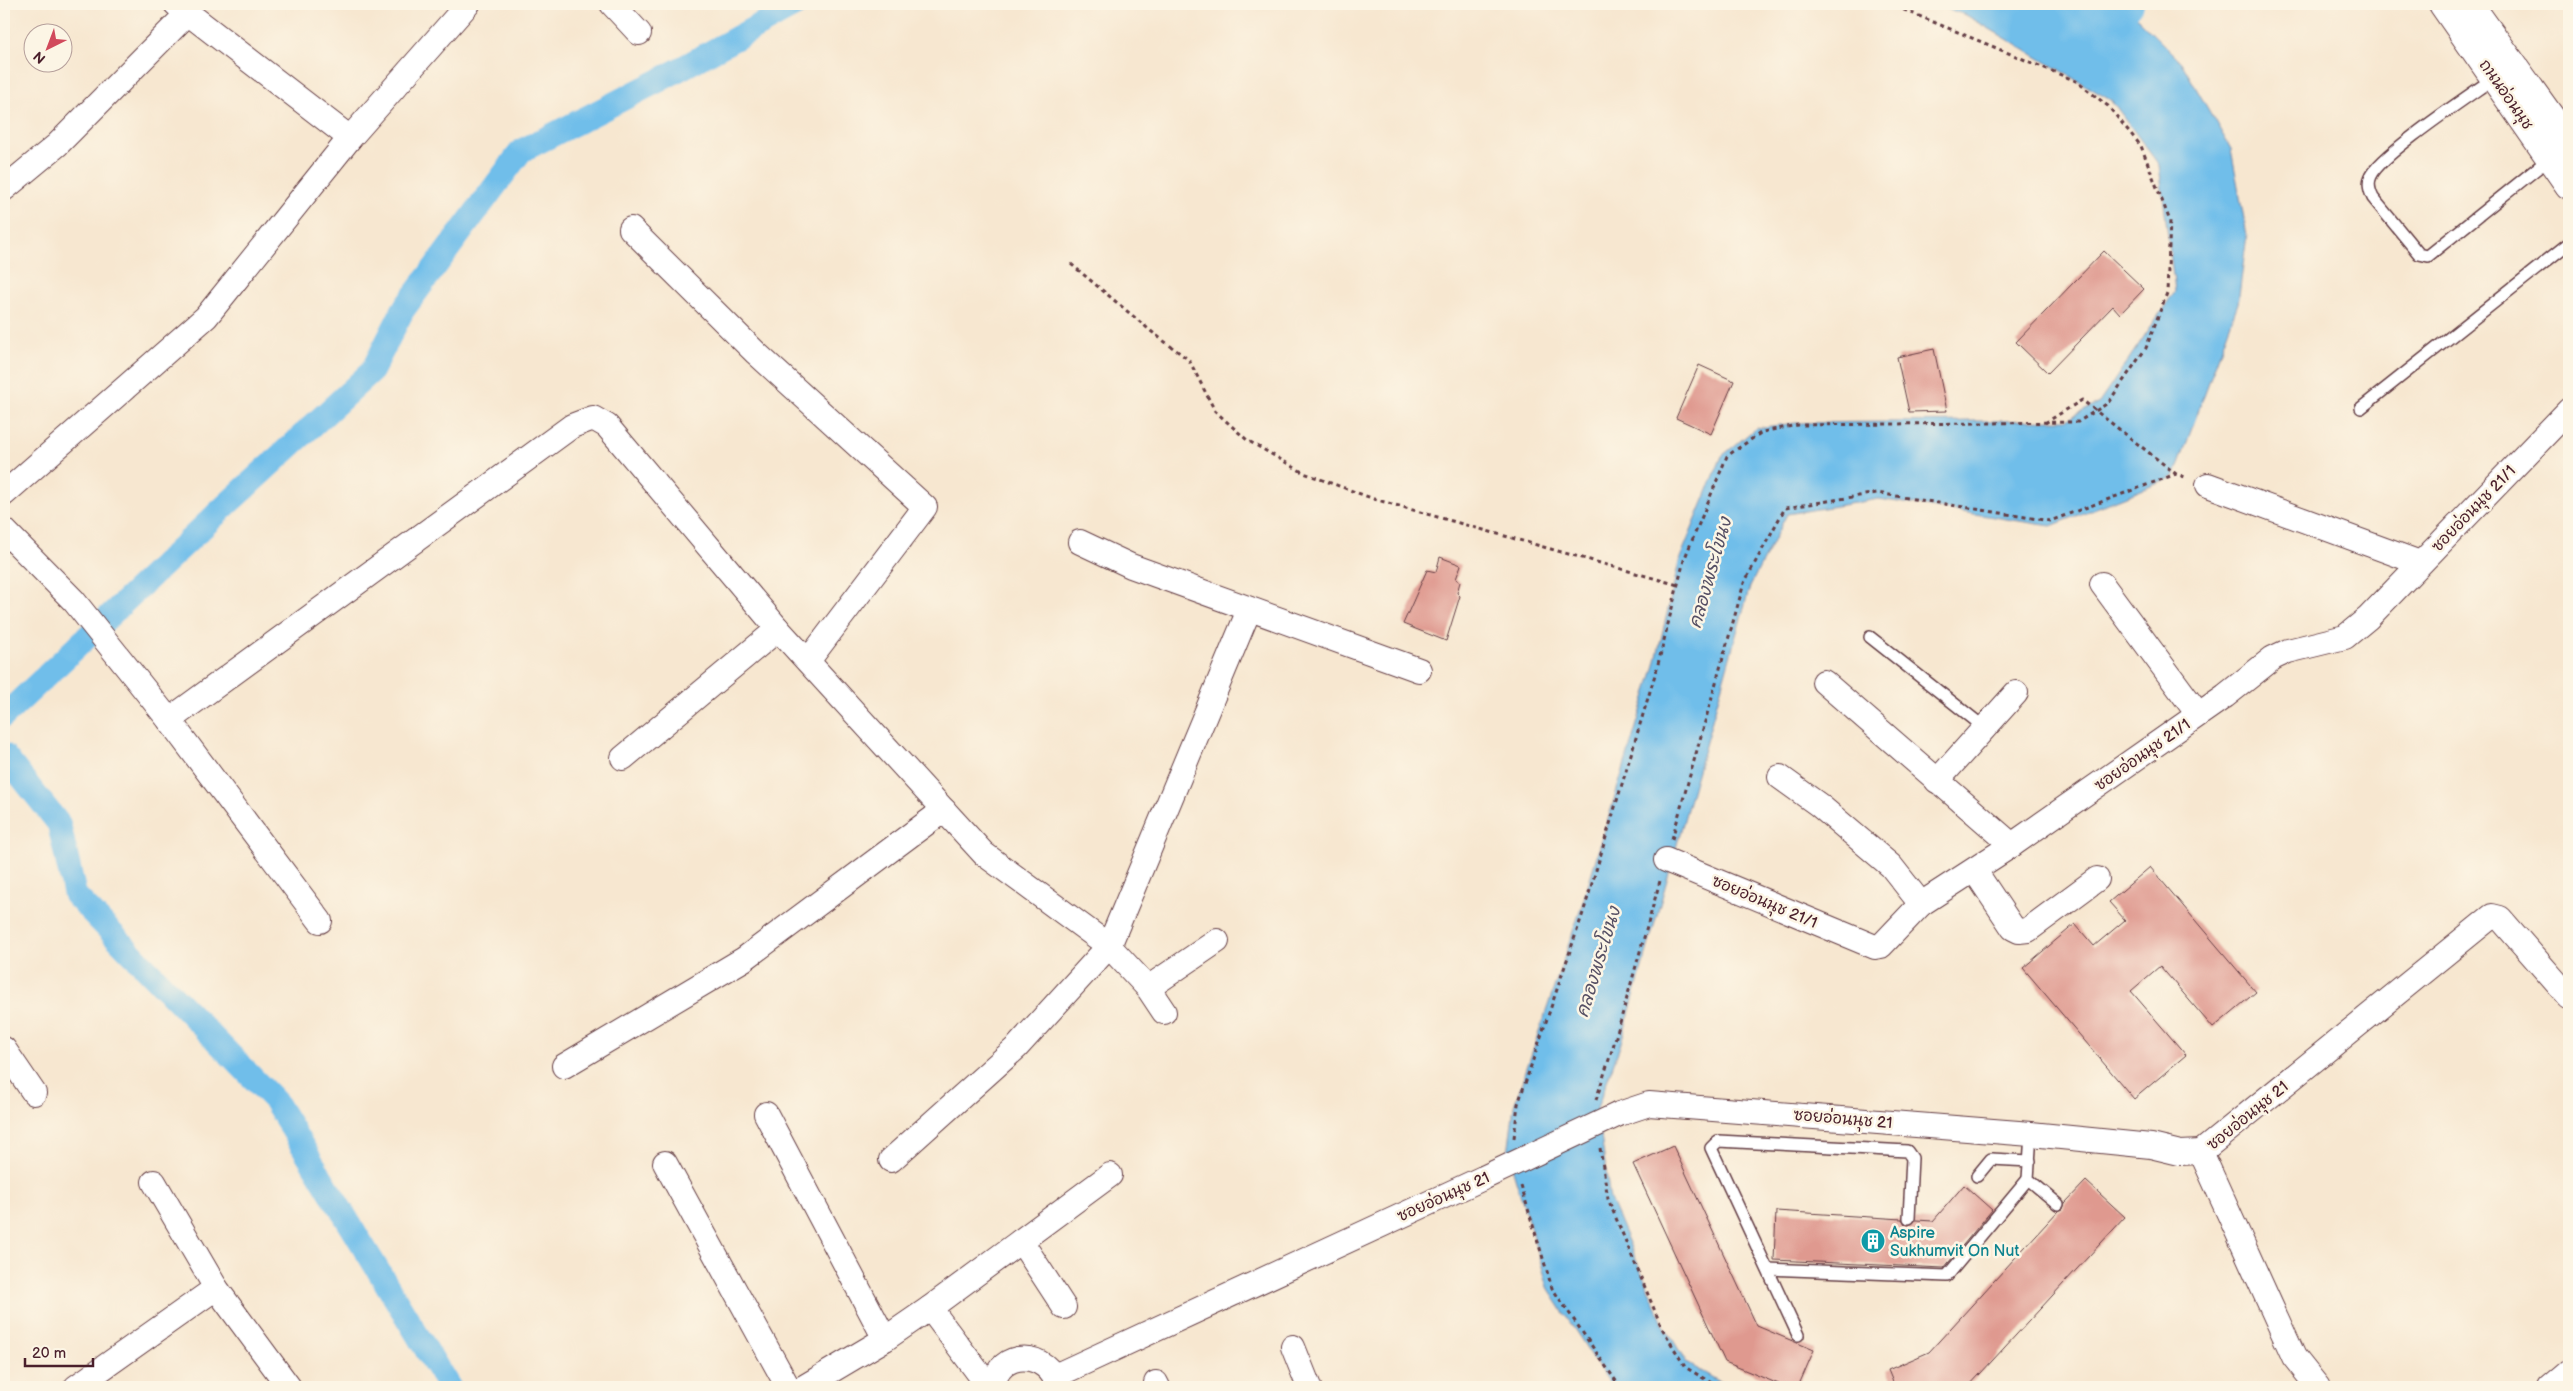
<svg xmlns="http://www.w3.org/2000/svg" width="2573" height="1391" font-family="'Balsamiq Sans','Playpen Sans Thai',sans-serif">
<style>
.water{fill:#6fbeea;stroke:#5c6e8a}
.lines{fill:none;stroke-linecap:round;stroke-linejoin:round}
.canal{stroke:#6fbeea;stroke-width:24}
.building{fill:#df998f}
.service-casing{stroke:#643d44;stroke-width:14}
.minor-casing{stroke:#643d44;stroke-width:26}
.primary-casing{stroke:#643d44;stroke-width:30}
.path{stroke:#643d44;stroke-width:3;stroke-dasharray:4 4;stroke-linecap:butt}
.service{stroke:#fff;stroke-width:11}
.minor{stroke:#fff;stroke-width:24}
.primary{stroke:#fff;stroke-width:28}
.minor-bridge-casing{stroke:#643d44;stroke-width:26;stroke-linecap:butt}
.minor-bridge{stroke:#fff;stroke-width:24}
.labels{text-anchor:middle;stroke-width:5;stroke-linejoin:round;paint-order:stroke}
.street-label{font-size:16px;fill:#4a1f2b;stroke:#fcf5e5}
.culture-label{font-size:16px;fill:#0d838f;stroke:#fcf5e5;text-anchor:start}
.water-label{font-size:18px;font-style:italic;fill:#554f64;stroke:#fcf5e5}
</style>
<rect width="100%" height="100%" fill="#fcf5e5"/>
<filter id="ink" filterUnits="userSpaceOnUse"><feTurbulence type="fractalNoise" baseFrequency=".02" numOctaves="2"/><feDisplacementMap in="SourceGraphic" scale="10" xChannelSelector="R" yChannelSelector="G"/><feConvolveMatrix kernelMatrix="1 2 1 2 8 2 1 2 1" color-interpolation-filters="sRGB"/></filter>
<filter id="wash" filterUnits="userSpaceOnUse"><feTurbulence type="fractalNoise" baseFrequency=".0096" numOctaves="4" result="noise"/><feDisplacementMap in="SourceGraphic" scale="20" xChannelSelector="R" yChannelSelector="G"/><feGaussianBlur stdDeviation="1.12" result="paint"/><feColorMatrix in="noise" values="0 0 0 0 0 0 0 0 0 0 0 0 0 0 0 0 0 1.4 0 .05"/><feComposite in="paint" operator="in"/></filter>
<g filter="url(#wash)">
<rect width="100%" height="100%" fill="#f7e7d0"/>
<!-- water -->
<polygon class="water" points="1931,4 2122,4 2127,8 2181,62 2231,149 2247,235 2238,303 2174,477 2051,526 1879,499 1787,514 1750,586 1620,1046 1597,1108 1610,1199 1665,1327 1687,1363 1729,1387 1612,1387 1549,1290 1508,1154 1514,1106 1581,908 1655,665 1680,558 1722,456 1756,428 1796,423 2066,420 2099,403 2175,291 2159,165 2112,101 1966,15"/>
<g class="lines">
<!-- canal -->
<g class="canal">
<polyline points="2105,31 2132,4"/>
<polyline points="4,716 222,509 372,371 403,310 521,151 660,80 798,4"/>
<polyline points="4,755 59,824 75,895 275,1101 449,1387"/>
</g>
</g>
<g id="blocks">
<!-- building -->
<g class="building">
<polygon points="2104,251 2144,289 2120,314 2113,306 2048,373 2016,342"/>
<polygon points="1934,349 1947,411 1909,412 1897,357"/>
<polygon points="1699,365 1734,381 1711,434 1676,418"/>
<polygon points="1440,557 1461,565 1456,579 1460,582 1457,593 1460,596 1446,641 1403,624 1427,570 1436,572"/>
<polygon points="2150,867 2256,992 2213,1028 2160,966 2131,991 2186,1055 2134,1099 2023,968 2075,924 2094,946 2125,920 2109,902"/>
<polygon points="1673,1146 1757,1326 1814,1350 1798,1387 1786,1387 1725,1362 1633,1164"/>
<polygon points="2086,1181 2125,1217 1968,1387 1895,1387 1888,1370 1929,1352 2058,1211 2063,1209 2065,1203"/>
<polygon points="1964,1185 1992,1210 1944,1268 1774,1260 1776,1211 1902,1219 1905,1224 1909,1225 1916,1220 1933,1221"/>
</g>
</g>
</g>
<g filter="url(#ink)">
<use href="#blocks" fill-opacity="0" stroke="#643d44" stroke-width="1"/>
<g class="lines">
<defs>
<g id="service">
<path d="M2494,78C2469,96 2381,154 2371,176C2367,184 2370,192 2373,198L2419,254L2428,256L2550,158"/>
<polyline points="2361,408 2569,243"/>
<polyline points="1870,637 1985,728"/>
<polyline points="2031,1134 2028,1179 2058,1204"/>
<polyline points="1977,1176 1991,1159 2030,1161"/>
<polyline points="1768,1269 1947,1276 2028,1179"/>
<polyline points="1798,1335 1711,1148 1718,1141 1907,1151 1912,1158 1909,1218"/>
</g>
<g id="minor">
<polyline points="176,4 350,138"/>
<polyline points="612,4 639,33"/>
<polyline points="4,189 57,145 189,12"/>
<polyline points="631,229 756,353 925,507 808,661"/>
<polyline points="2208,485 2420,563"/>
<polyline points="4,494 206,317 350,138 468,4"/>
<polyline points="4,530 74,601 169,720 320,921"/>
<polyline points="1080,542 1131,566 1419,670"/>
<polyline points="2102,584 2198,714"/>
<polyline points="1824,682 2012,845"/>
<polyline points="169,720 572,426 593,418 607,426 778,629 984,854 1109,946 1148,988 1164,1012"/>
<polyline points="623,758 778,629"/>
<polyline points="1780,777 1819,805 1891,866 1921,904"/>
<polyline points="1937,781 2016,693"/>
<polyline points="1666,860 1875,947 1881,946 1921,904 2012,845 2225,696 2273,658 2288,651 2345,637 2368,618 2569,410"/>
<polyline points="1975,871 2013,928 2019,931 2028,930 2097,879"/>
<polyline points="1148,988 1217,941"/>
<polyline points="4,1049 34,1093"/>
<polyline points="564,1066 744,959 944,810"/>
<polyline points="766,1114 885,1339"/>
<polyline points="1619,1114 1649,1104 2031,1134 2151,1146 2180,1153 2201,1152 2492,916 2500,918 2569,997"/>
<polyline points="2201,1152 2294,1357 2318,1387"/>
<polyline points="891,1160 1017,1047 1109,946 1249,610"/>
<polyline points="665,1163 788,1387"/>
<polyline points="154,1182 216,1288 289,1387"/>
<polyline points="1021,1241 1064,1307"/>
<polyline points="930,1308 1110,1175"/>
<polyline points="1293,1347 1309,1387"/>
<polyline points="1055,1376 1483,1178"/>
<polyline points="1156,1383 1158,1387"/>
<polyline points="76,1387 216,1288"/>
<polyline points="804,1387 885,1339 930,1308 989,1387"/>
<path d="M993,1387C998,1348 1049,1350 1058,1387"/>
<polyline points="2549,1387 2569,1370"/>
</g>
<g id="primary">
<polyline points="2443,4 2569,185"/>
<polyline points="2469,4 2569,143"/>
</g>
</defs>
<!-- service casing -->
<use href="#service" class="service-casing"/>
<!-- minor casing -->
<use href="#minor" class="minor-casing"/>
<!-- primary casing -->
<use href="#primary" class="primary-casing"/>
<!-- path -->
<g class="path">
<polyline points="1071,264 1152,332 1189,360 1215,411 1247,440 1304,473 1374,499 1678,585"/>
<polyline points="2045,423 2082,400 2176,474 2188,478"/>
<polyline points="1672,839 1744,583 1785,508 1877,493 2050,521 2176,474"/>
<polyline points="1596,1100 1613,1047 1660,881"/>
<polyline points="1514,1138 1518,1104 1584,910 1657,668 1684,560 1727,456 1762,432 1798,425 2078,422 2108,403 2146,348 2167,293 2170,221 2141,146 2108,106 2076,81 1890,4"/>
<polyline points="1600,1148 1608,1199 1662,1328 1685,1367 1718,1387"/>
<polyline points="1521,1186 1552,1288 1620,1387"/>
</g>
<!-- service -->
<use href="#service" class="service"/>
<!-- minor -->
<use href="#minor" class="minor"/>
<!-- primary -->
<use href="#primary" class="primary"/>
<defs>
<polyline id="minor-bridge" points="1483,1178 1619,1114"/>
</defs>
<!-- minor-bridge casing -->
<use href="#minor-bridge" class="minor-bridge-casing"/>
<!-- minor-bridge -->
<use href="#minor-bridge" class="minor-bridge"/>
</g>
</g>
<!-- icons -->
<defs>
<symbol id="building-disc" viewBox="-11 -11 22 22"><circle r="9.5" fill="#0f9aa8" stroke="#fcf5e5"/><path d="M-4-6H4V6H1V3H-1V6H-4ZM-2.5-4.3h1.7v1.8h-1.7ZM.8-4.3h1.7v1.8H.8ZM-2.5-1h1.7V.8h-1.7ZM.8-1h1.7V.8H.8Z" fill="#fff"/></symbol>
</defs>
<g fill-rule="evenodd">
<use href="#building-disc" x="1859" y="1227" width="28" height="28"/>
</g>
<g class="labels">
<!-- street labels -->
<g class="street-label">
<text transform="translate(2507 94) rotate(55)" y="6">ถนนอ่อนนุช</text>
<text transform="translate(2473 508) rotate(-46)" y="6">ซอยอ่อนนุช 21/1</text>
<text transform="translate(2142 754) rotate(-35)" y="6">ซอยอ่อนนุช 21/1</text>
<text transform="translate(1765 901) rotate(23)" y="6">ซอยอ่อนนุช 21/1</text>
<text transform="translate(2247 1115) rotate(-39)" y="6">ซอยอ่อนนุช 21</text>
<text transform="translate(1843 1118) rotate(5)" y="6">ซอยอ่อนนุช 21</text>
<text transform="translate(1443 1196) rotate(-24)" y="6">ซอยอ่อนนุช 21</text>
</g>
<!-- culture labels -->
<g class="culture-label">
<text x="1890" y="1238">Aspire<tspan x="1890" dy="18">Sukhumvit On Nut</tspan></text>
</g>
<!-- water labels -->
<g class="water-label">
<text transform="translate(1710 573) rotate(-74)" y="6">คลองพระโขนง</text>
<text transform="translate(1598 962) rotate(-73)" y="6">คลองพระโขนง</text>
</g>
</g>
<!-- margin -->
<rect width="2573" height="1391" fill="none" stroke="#fcf5e5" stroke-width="20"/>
<!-- north arrow -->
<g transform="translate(48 48) rotate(222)"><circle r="24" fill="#fcf5e5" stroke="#b59f9b"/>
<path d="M0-4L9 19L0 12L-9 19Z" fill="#d1495b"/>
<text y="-8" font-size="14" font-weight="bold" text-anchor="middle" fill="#4a1f2b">N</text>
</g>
<!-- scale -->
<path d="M25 1358v8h68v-8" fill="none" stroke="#4a1f2b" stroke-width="2.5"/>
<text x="32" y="1358" font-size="15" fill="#4a1f2b" stroke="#fcf5e5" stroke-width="4" paint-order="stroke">20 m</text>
</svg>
